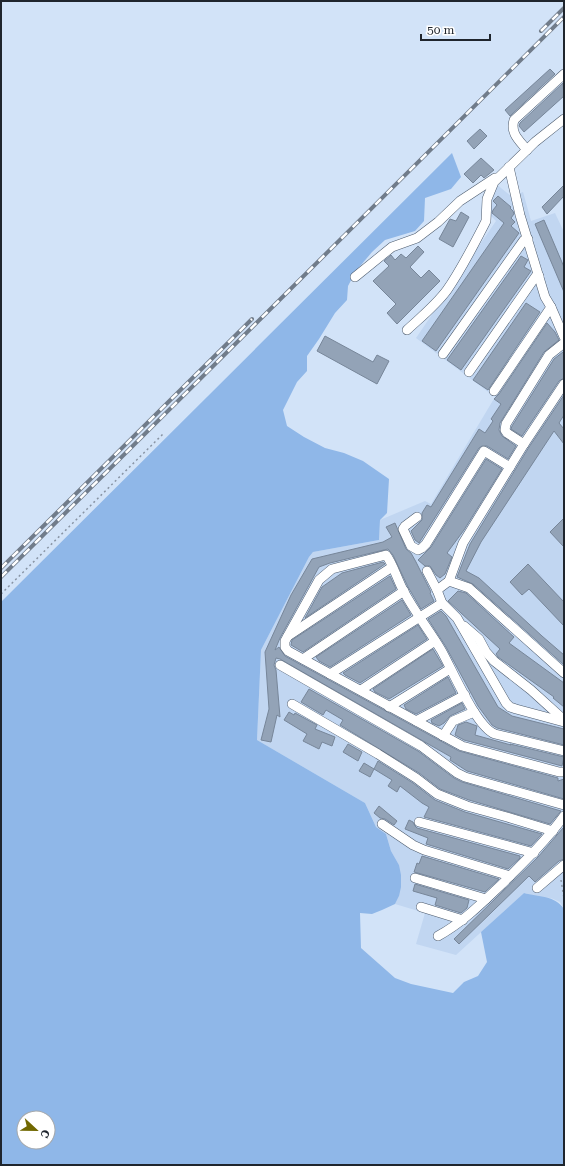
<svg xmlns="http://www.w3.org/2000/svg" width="565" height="1166" font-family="'Roboto Serif',serif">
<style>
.built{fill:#c1d6f1}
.green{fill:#8fb7e8;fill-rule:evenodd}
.building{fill:#93a3b7;stroke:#778699}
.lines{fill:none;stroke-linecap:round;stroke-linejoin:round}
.minor-casing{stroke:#4d5b6d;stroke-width:10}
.path{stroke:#8894a4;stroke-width:1.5;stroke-dasharray:2 3;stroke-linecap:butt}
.minor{stroke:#fff;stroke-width:9}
.rail-casing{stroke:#717c8a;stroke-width:4}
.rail{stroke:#fff;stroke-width:2.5;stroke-dasharray:8;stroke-linecap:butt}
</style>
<rect width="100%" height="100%" fill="#d2e3f8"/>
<!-- built -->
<polygon class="built" points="496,184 511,196 523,192 531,221 555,213 564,232 564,909 560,902 551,898 537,897 524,893 456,955 416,944 425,913 395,904 399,896 399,865 391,851 386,834 376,827 365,803 257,740 261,650 309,557 313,552 379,540 380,520 425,501 431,504 495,397 416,338 496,221 488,213 489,199"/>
<!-- green -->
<path class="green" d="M452,153L461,177L451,189L425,198L424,221L415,231L385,240L372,252L356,271L348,286L347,300L335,313L319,339L307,356V371L297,382L283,410L287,426L304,437L325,448L344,453L363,461L389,479L387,513L380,520L379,540L313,552L309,557L261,650L257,740L365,803L376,827L386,834L391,851L399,865L401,875V887L399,896L395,904L382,910L372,914L360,913L361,948L395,978L411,984L453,993L464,982L478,976L487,962L481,932L524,893C538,897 555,895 564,909V1165H1V602ZM24,1118H48V1142H24Z"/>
<!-- building -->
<g class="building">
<polygon points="550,69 555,74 510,116 505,110"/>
<polygon points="563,83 564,96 524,132 519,126 520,123"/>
<polygon points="480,129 487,136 474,149 467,141"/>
<polygon points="481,158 494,170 484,178 481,175 473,183 464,174"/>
<polygon points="564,185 564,196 547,214 542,207"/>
<polygon points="498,196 511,207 510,208 513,211 514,214 511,218 515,222 511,226 519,233 436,351 422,341 504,223 492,213 493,210 497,205 493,201"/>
<polygon points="461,212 469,217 453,247 439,239 450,219 456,221"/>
<polygon points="544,220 564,267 564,292 535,224"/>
<polygon points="418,246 424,252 410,267 421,278 429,270 440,281 397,324 387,313 396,304 373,281 389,266 384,261 391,255 395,260 401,254 406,258"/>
<polygon points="521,256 528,260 524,267 531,271 461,370 447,360"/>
<polygon points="526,303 540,312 488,390 473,380"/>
<polygon points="547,323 555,332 559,340 544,352 500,423 499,430 502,436 516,446 508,459 487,446 482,446 479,448 419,543 415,540 411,531 422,520 422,513 427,505 431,507 479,429 485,433 493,421 491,419 501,404 494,399 499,394"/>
<polygon points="325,336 373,362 377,355 389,361 377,384 317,351"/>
<polygon points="563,352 564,353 564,378 559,381 522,436 511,429 512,426 554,359"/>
<polygon points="564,395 564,415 559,423 564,429 564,444 554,431 481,542 466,571 479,578 542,636 564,655 564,665 473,584 457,577 470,544 529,447"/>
<polygon points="486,459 502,469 464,530 447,553 452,557 445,574 440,578 436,575 430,566 425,566 418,560 431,547"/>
<polygon points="564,518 564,547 550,532"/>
<polygon points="395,523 406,549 411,553 416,562 431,592 430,593 434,601 421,609 408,587 393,555 388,549 330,563 319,567 280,638 275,650 279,647 285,656 459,751 558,778 558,781 564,779 564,799 467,771 450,760 451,757 280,659 276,658 274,665 276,670 280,717 277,715 271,742 261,740 269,709 265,652 291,595 312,559 383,542 392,537 386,527"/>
<polygon points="383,562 385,564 305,618 322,587 342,573"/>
<polygon points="528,564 564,602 564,626 529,589 522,595 510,582"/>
<polygon points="390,576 396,589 303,652 291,645 292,640"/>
<polygon points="458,591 466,593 514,637 509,643 564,683 564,707 553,698 554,697 498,657 496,654 500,649 448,601"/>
<polygon points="402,600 411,615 330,667 319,661 316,657"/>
<polygon points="441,611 446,616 498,707 512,716 564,729 564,745 497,728 492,725 478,706 446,647 428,619"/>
<polygon points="418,625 427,639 360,683 345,675 343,673"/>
<polygon points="433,649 443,666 389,699 375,692 373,689"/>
<polygon points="448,677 456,693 416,714 406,709 404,705"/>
<polygon points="309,689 418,751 454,778 462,782 561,811 550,824 469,800 440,789 419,773 340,725 343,720 326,710 323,715 301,702"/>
<polygon points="462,703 465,709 450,716 444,723 439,726 432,723 431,720"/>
<polygon points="289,712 294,715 295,713 317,725 315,729 335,737 332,746 322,742 319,749 303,741 307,734 284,720"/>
<polygon points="466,722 477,726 475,735 511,745 510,744 564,757 562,766 464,740 455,735 458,725"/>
<polygon points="348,744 362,752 358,761 343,752"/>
<polygon points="378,761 413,783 435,800 465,812 542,834 531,846 424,817 429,807 422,803 400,786 397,792 388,786 392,780 374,769"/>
<polygon points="364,763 374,769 370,777 359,771"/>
<polygon points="379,806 397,821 394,825 385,819 380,818 374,813"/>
<polygon points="409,820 413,822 415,826 417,828 520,856 520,858 508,869 426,844 428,838 405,829"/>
<polygon points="563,828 564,829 564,859 559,861 535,882 529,876 459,944 454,939 538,857"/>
<polygon points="422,856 499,879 485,892 414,872 417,863 419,864"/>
<polygon points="415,884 469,900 467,908 461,913 435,905 437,898 413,891"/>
</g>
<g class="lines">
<defs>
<g id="minor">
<path d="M527,150C519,140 510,133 514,120L564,74"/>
<polyline points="509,167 520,215 545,297 551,307 564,337"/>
<polyline points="355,277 392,247 417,238 438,222 460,201 495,178"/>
<path d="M407,330C421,317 436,305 447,290C461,270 472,248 483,227L486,221L487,199L494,182L535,142L564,119"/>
<polyline points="443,354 524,240 528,239"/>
<polyline points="469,372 536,276 539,276"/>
<polyline points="494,391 551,307"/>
<polyline points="524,444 507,433 505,430 506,424 549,355 564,343"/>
<polyline points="417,517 405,526 403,529 411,546 418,550 422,548 426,544 484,451 510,467"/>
<polyline points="427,571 437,590 442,603 457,618 506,703 510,707 516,709 564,722"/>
<polyline points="449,581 463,543 524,444 564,384"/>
<polyline points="437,590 449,581 469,588 564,673"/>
<polyline points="464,626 479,639 486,652 494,661 531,690 564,720"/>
<polyline points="288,636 392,567"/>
<polyline points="303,659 404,591"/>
<polyline points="280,665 421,746 457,773 465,777 564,805"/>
<polyline points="330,674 442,603"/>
<polyline points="361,690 435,641"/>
<polyline points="292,704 378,754 416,778 437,794 467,806 507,817 553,831"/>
<polyline points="389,707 450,669"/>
<polyline points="416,721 465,695"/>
<polyline points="443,736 453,721 474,712"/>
<path d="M564,751L495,734C476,727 452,669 441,650C429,630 414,611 403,590C398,581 392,562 386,555L332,569L319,580L285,641V647L288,651L462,746L559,772H564"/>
<polyline points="419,822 534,853"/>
<polyline points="382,824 413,845 424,850 510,876"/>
<polyline points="415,878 486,899"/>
<polyline points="537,888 564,865"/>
<polyline points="421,907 463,920"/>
<path d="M438,936C462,923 482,903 502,884C524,862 546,841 564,816"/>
</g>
</defs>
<!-- minor casing -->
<use href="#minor" class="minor-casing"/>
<!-- path -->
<g class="path">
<polyline points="1,594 163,434"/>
<polyline points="561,880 564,898"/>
</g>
<!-- minor -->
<use href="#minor" class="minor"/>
<defs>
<g id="rail">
<polyline points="541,31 564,8"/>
<polyline points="1,568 252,319"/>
<polyline points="1,577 564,17"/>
</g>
</defs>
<!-- rail casing -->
<use href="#rail" class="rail-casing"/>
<!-- rail -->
<use href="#rail" class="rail"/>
</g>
<!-- border -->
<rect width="565" height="1166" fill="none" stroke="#1f252d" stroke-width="4"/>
<!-- north arrow -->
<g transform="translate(36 1130) rotate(112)"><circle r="19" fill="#ffffff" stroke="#a5a8ab"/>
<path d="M0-3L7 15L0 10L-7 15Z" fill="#716800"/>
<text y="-6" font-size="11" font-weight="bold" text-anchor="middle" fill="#1f252d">С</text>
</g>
<!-- scale -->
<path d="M421 34v6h69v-6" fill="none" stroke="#1f252d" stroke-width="2"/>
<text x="427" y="34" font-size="12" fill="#1f252d" stroke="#ffffff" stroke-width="3" paint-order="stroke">50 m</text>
</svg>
